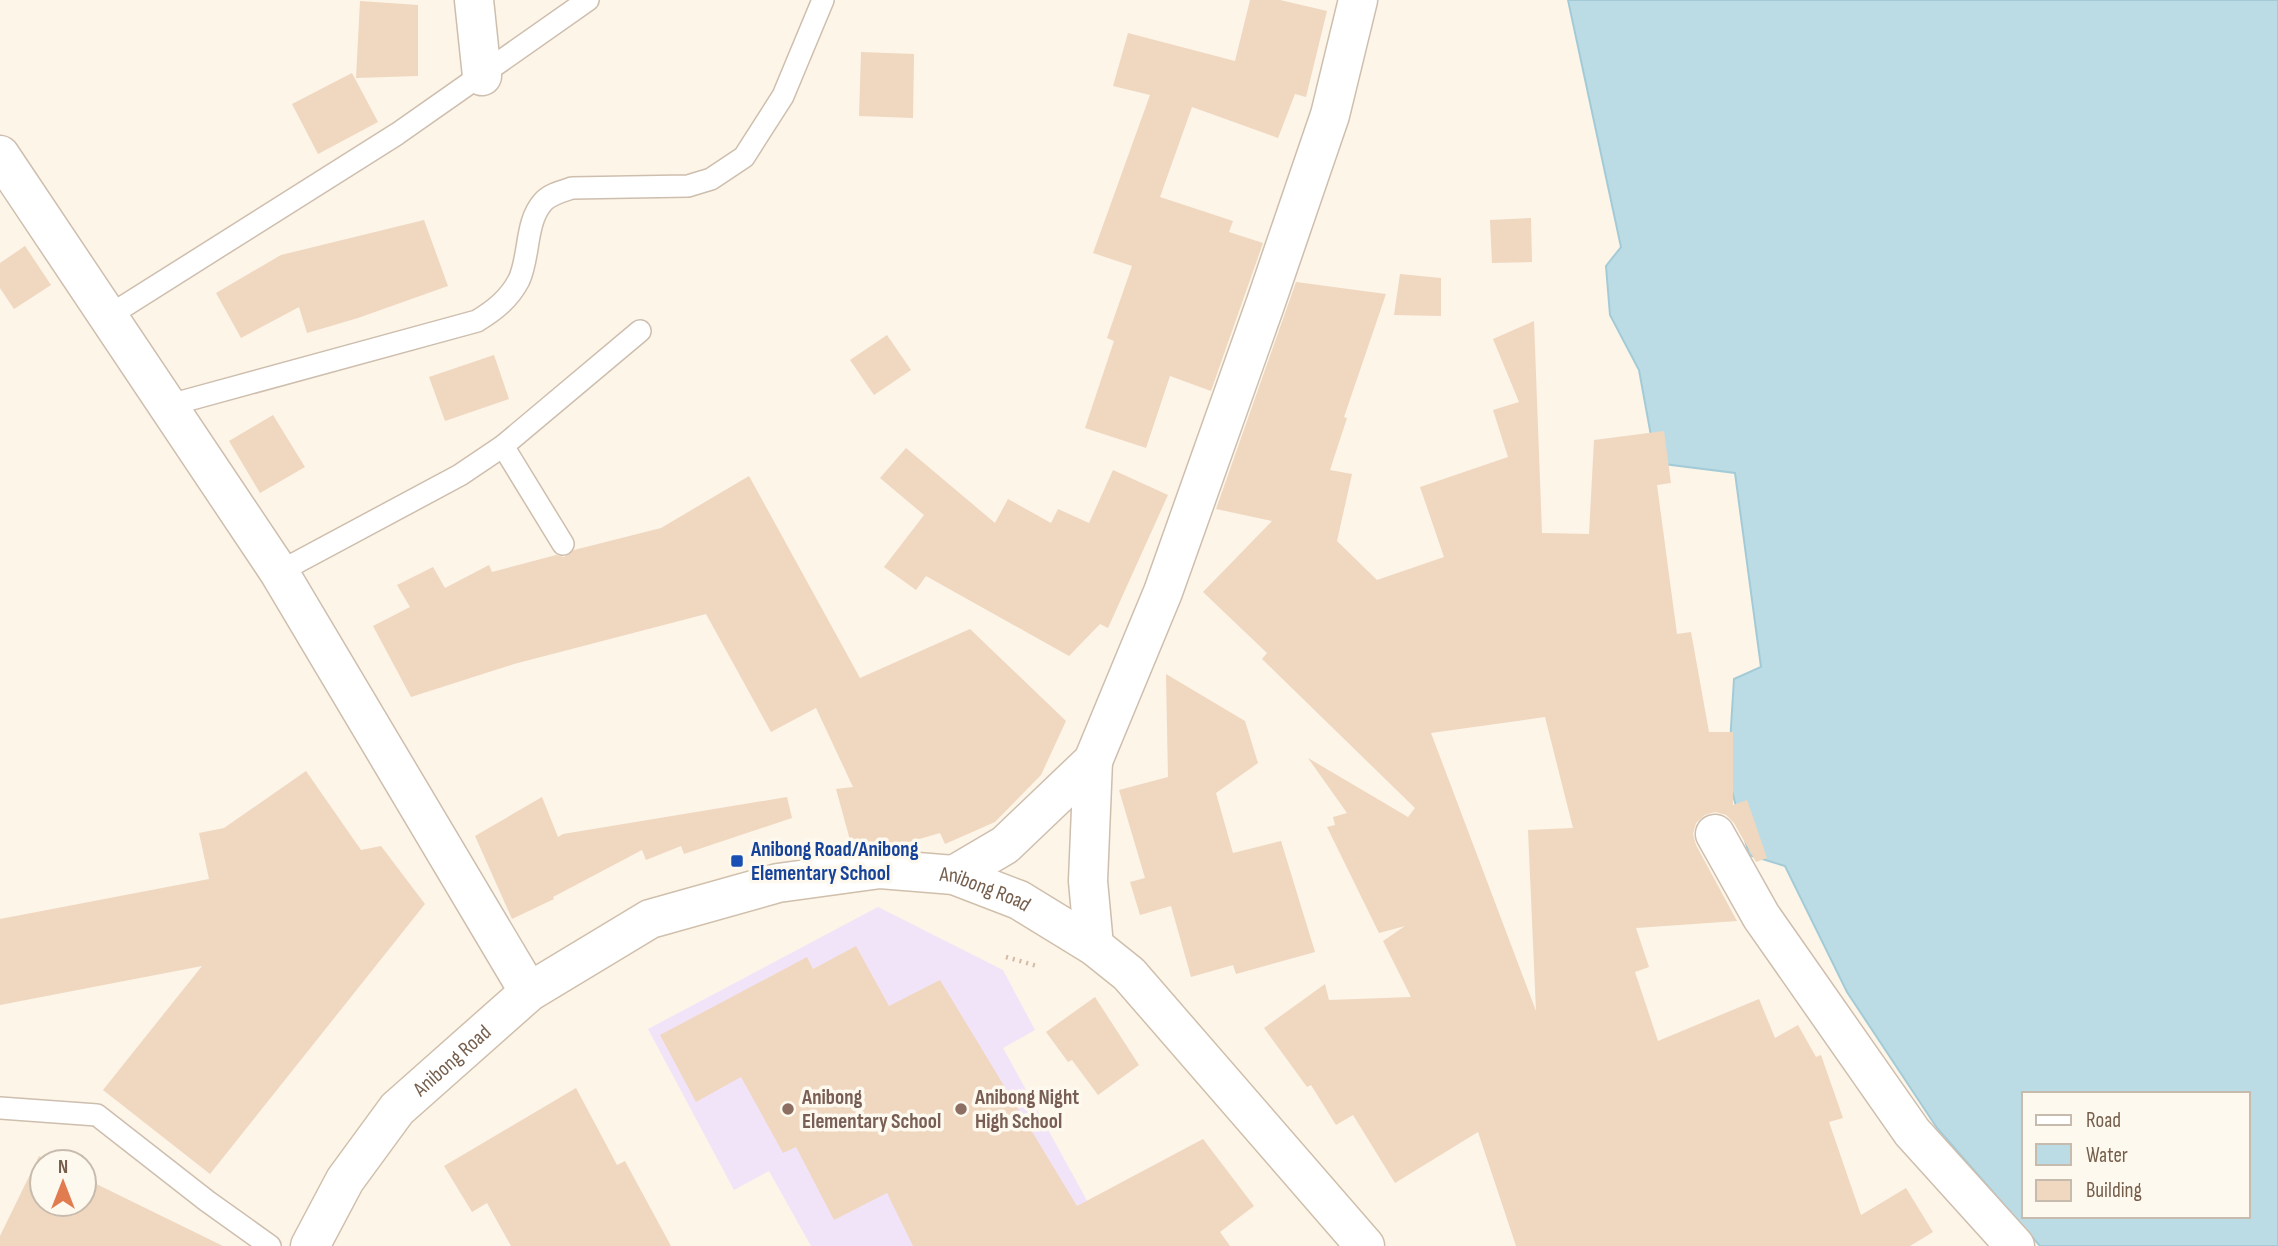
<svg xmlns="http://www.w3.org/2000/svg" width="2278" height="1246" font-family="'Sofia Sans Condensed',sans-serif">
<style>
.education{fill:#f2e4f8}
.water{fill:#bcdce5;stroke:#a3cbd7;stroke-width:2;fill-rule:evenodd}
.building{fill:#f0d7c0;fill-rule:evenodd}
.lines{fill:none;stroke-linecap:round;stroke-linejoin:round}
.service-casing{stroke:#cebeae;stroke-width:24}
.minor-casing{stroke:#cebeae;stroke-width:41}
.secondary-casing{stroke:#d0bfab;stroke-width:41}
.path{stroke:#d6baa3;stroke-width:4.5;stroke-dasharray:2 5;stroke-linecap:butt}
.service{stroke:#fff;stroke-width:21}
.minor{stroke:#fff;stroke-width:38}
.secondary{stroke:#fff;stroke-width:38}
.transit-dot{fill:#1a4fb4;stroke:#fef9ee;stroke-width:2.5}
.education-dot{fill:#8d6e63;stroke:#fef9ee;stroke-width:2.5}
.labels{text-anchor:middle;stroke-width:7;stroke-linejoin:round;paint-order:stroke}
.transit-label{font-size:21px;font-weight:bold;fill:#164399;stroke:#fef9ee;text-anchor:start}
.street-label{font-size:21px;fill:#755e4c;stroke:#fef9ee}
.education-label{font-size:21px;font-weight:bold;fill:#785e54;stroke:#fef9ee;text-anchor:start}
</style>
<rect width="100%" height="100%" fill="#fcf5e8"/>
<!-- education -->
<polygon class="education" points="878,907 1003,970 1035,1030 1003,1048 1112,1246 811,1246 769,1171 734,1190 648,1029"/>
<!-- water -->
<path class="water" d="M1568,0H2278V1246H2040L1937,1128L1847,992L1785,866L1749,855L1728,776L1734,679L1761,667L1735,473L1656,463L1639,370L1610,315L1606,266L1621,247ZM2024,1094H2248V1216H2024Z"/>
<!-- building -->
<g class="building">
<polygon points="1250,0 1280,0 1327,11 1306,97 1295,94 1278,138 1192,107 1160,197 1233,221 1229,232 1263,243 1211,391 1170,376 1146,448 1085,428 1114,341 1107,338 1132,266 1093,253 1150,95 1113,86 1128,33 1235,61"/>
<polygon points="360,1 418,5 418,76 356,78"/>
<polygon points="861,52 914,54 913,118 859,116"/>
<polygon points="352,73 378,122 318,154 292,104"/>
<polygon points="1531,218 1532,262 1492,263 1490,220"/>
<polygon points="424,220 448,286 358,318 307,333 299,307 241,338 216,293 281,255"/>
<polygon points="25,246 51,285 14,309 0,288 0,263"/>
<polygon points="1400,274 1441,278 1441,316 1394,315"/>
<path d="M1296,282L1386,294L1344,417L1347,418L1330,470L1352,474L1337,541L1377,580L1444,557L1420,487L1508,457L1493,410L1519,402L1493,339L1534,321L1542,533L1589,534L1594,440L1664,431L1671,483L1657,485L1677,634L1691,632L1709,732H1733V805L1747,800L1767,858L1756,862L1734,823L1726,815L1715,812L1705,815L1696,823L1693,834L1696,845L1737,921L1636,928L1649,967L1635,972L1658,1041L1759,999L1775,1038L1798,1025L1816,1057L1821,1055L1843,1118L1829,1122L1861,1215L1906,1188L1933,1232L1910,1246H1516L1478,1132L1395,1183L1353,1115L1336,1125L1311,1085L1307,1087L1264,1028L1325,984L1329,1000L1411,997L1383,941L1405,926L1379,933L1327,827L1335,825L1333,817L1347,813L1308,758L1408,817L1415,808L1262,659L1267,653L1203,592L1272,521L1216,509ZM1545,717L1573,828L1528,830L1536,1011L1431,733Z"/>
<polygon points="887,335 911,370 874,395 850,360"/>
<polygon points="494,355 509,399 445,421 429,377"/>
<polygon points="273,415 305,467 260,493 229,441"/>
<polygon points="906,448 995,523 1008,499 1051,523 1058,509 1089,523 1113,470 1168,495 1108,628 1100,624 1069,656 926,576 916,590 884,567 924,515 880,478"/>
<polygon points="749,476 860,678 970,629 1066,721 1041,775 995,822 945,844 940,833 888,848 853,851 836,789 853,787 816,708 771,732 706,614 514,664 411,697 373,626 410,607 397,585 433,567 445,588 489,565 492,572 556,555 564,557 574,550 661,528"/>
<polygon points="1166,674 1245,721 1258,763 1216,793 1233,853 1281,841 1315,952 1236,974 1233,965 1191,977 1171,906 1140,915 1130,882 1145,878 1119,790 1168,777"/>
<polygon points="306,771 361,850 381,846 425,904 210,1174 103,1090 202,966 0,1005 0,919 209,879 199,833 224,828"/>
<polygon points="542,797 558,837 563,834 787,797 792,818 684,854 681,846 646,860 642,850 553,897 554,899 512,919 475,836"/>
<polygon points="856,946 889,1006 940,980 1077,1206 1203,1139 1254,1206 1220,1232 1230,1246 913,1246 887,1193 834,1220 796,1147 783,1153 741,1077 696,1102 660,1035 807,957 813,969"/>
<polygon points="1095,997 1139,1065 1098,1095 1072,1060 1068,1062 1046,1032"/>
<polygon points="576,1088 617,1165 625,1161 671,1246 511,1246 487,1203 472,1212 444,1166"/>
<polygon points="39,1156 52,1162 42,1162 42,1204 84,1204 84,1178 223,1246 0,1246 0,1236"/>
</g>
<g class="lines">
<defs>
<g id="service">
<polyline points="107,317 397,134 588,0"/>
<path d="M166,406L477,321C495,310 509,299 519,280C530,256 525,222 543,202C550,194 563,191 572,188L688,186L711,179L744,157L783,96L823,0"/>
<polyline points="503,446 563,544"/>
<polyline points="279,572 460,475 503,446 640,331"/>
<polyline points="0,1108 97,1115 207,1201 270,1246"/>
</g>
<g id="minor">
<polyline points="474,0 482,76"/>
<polyline points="0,155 279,572 529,992"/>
<polyline points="1093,761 1088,881 1094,946"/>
<polyline points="1715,834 1761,916 1912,1132 2015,1246"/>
<polyline points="954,875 1005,845 1093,761 1163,592 1266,302 1330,115 1358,0"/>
</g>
<g id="secondary">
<path id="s1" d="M310,1246L345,1180L397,1109L529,992L650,919L778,883L880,869L954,875L1019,900L1094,946L1129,974L1365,1246"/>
</g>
</defs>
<!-- service casing -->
<use href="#service" class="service-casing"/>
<!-- minor casing -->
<use href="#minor" class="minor-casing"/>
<!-- secondary casing -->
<use href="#secondary" class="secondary-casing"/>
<!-- path -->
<polyline class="path" points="1006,957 1037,966"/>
<!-- service -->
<use href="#service" class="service"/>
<!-- minor -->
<use href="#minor" class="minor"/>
<!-- secondary -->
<use href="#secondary" class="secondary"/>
</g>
<!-- markers -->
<rect class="transit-dot" x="730" y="854" width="14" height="14" rx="3.5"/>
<g class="education-dot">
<circle cx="788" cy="1109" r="7"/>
<circle cx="961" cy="1109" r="7"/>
</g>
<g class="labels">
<!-- transit labels -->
<g class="transit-label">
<text x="751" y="856">Anibong Road/Anibong<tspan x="751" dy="24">Elementary School</tspan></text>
</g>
<!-- street labels -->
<g class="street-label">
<text dy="7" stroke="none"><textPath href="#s1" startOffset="824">Anibong Road</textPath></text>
<text dy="7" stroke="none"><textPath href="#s1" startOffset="236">Anibong Road</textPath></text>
</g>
<!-- education labels -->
<g class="education-label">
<text x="802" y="1104">Anibong<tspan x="802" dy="24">Elementary School</tspan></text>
<text x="975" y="1104">Anibong Night<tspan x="975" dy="24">High School</tspan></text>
</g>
</g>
<!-- legend -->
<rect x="2022" y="1092" width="228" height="126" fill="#fef9ee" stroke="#c7bbad" stroke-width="2"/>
<rect x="2036" y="1115" width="35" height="10" fill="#ffffff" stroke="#c7bbad" stroke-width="2"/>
<text x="2086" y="1127" font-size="21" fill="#755e4c">Road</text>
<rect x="2036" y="1144" width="35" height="21" fill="#bcdce5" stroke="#c7bbad" stroke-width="2"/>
<text x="2086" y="1162" font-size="21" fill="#755e4c">Water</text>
<rect x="2036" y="1180" width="35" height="21" fill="#f0d7c0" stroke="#c7bbad" stroke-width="2"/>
<text x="2086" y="1197" font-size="21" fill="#755e4c">Building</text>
<!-- north arrow -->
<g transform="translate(63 1183)"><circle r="33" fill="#fef9ee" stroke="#c7bbad" stroke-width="2"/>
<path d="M0-5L12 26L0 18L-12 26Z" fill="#e17c51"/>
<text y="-10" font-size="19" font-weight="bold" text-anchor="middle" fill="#755e4c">N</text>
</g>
</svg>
